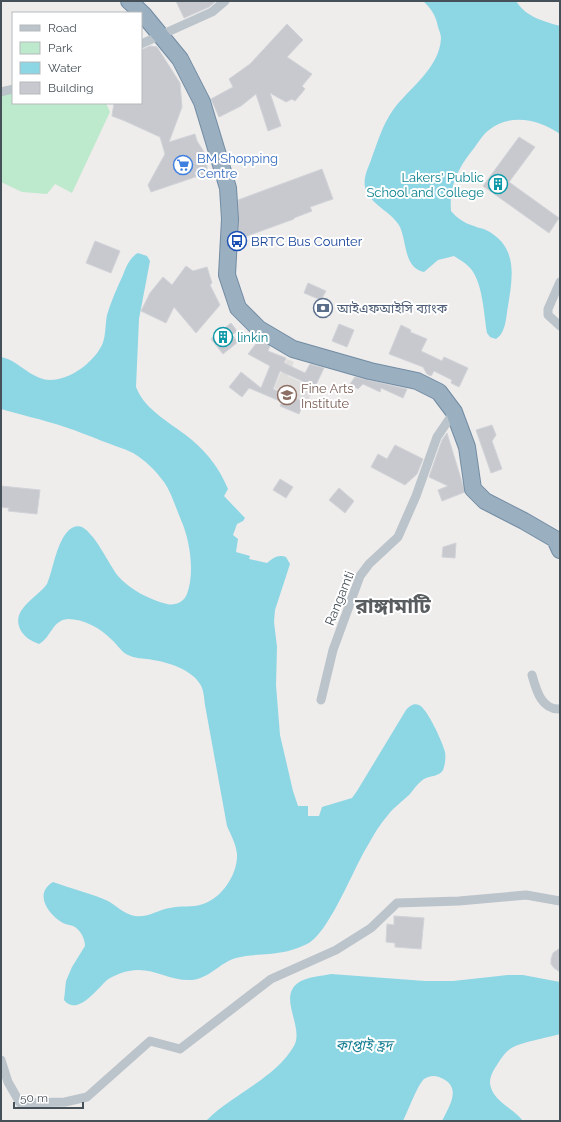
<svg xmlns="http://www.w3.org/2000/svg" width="561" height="1122" font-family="Raleway,'Noto Sans Bengali',sans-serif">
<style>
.education{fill:#e0dddd}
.green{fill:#bdeacc}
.water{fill:#8dd6e4}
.building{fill:#c7c9cf;stroke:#d0d3d7}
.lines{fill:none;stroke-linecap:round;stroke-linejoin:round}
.trunk-casing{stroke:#728ca3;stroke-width:18}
.minor{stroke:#bbc4ca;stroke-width:9}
.trunk{stroke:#9aafc0;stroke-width:16}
.labels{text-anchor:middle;stroke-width:4;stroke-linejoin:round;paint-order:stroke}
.shop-label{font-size:13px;fill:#366cbe;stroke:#fff;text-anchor:start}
.culture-label{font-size:13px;fill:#0d838f;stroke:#fff;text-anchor:end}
.transit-label{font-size:13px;fill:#164399;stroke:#fff;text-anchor:start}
.service-label{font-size:13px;fill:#4e5e75;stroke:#fff;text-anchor:start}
.education-label{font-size:13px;fill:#785e54;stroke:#fff;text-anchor:start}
.street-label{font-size:13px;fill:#465058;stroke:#fff}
.water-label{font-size:14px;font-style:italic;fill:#177f93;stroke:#fff}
.town-label{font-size:21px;font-weight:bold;fill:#595d60;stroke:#fff}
</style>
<rect width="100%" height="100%" fill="#efecec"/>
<!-- education -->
<polygon class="education" points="287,359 294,362 288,376 314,388 307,403 274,388"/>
<!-- green -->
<polygon class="green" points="13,92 13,103 106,103 110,112 72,193 55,184 47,194 22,192 1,182 1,95"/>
<!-- water -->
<g class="water">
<path d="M423,1H516C526,17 543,21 560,26V134C539,119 510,113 489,130C482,135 477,145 471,152C457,170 449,187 451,211C457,218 464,223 474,226C478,228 482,228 486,230C518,246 513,276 508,306C506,317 506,333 496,339L490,337L487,333C484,315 483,284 471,269C466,263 460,260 454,256L438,260L424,272C404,268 407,243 400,227C392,211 369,205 365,187C363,176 369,167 372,157C378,141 383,124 393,110C408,89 440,68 441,38C441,35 439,30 438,27C436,16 431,8 423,1Z"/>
<path d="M138,253L147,256L150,261L139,319L136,387C145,411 173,424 192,440C209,455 219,468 228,489L224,496L245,518L243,521L237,524L233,535L238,539L236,552L250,556L249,559L267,563C273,558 278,554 286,557L290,564L275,610L274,622L277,647L276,685L280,735L293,791L298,806H308V816H319L322,807L352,798L357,791L406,710C410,706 413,703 419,705C427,708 443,743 445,752C446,757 445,765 443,770C439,777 431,775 424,779C419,782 414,789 410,794C403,801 394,807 388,815C380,824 374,834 368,845C354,867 329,934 307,944C295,950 282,953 269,954C258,955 246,955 236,958C219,963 209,979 191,980C168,981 152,966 129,971C122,972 113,976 107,980C97,989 77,1017 64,1000L66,981L72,967L85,946C85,939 81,931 75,927C72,925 67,925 63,923C49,915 33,894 53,882L59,884C76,890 93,894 108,901C117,906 124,914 135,916C148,918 157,910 170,908C181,905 192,908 203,904C222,898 238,874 237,854C236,844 231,835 227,826L205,705C204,698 204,690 200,684C192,670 168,662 153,660C144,658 134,659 126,654C120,650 117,644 111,639C100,628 84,619 68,619C52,620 51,638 39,644C31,641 24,637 20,629C11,609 38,597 47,584C54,567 56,544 68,531C72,527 77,525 82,527C96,535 108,563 118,576C129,589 150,600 167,604C175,606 184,602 187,594C195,573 190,540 181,520C176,508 171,492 164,482C156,471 145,460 133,453C123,448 112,445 102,441C78,431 55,423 30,417C21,414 10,412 1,409V357C5,358 9,359 12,361C24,368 36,380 50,380C70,380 93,363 102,345C106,336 105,325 107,315C111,301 117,288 123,275C126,267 130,257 138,253Z"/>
<path d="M331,974L425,981H453L508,975H523L560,982V1034C547,1038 520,1042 510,1049C503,1054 499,1062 495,1068C489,1078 488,1084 494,1094C501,1105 515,1110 523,1121H442C450,1105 463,1086 439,1077C434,1075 429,1076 424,1079C417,1086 408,1111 403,1121H206C232,1094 275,1079 294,1046C305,1026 275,995 301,981C309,977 321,976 331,974Z"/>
</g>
<!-- building -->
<g class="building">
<polygon points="176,1 216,1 209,7 184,18"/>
<polygon points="287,24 303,40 287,57 312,74 302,86 305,89 295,101 292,99 286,102 270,93 281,126 268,131 256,94 241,106 219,117 211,99 233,87 229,79 250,64"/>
<polygon points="150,46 157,47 180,83 182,107 169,142 195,134 197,141 204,152 207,161 207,173 151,192 148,185 165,154 160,137 125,121 112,116 114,103 141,103 141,50"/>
<polygon points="519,137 535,147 509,182 559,218 549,233 483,186"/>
<polygon points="322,169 333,199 310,207 312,211 294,218 294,219 239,239 238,200"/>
<polygon points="95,241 120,251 111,273 86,263"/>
<polygon points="186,266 193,271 207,267 212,283 210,285 220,305 196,333 174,307 166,323 141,311 150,293 163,277 172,285"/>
<polygon points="308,283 326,291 321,300 304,293"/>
<polygon points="231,323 237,331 232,335 238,342 223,354 211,339"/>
<polygon points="339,324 354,330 347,347 332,341"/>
<polygon points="401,325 411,330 410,332 427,339 421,351 442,361 444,357 468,368 459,387 451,383 452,380 434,371 431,376 427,374 423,367 389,354"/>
<polygon points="259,340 270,346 268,351 286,358 284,363 305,373 310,364 324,368 315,387 280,371 273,389 304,402 299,414 280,406 282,402 249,388 242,397 229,387 241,372 261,388 270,366 248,354"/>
<polygon points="355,377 407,389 403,398 381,388 380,392 363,384 358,389 350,384"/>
<polygon points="492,425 496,435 492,441 502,469 491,473 476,430"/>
<polygon points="447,433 465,492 442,501 438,490 448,486 429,477 442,440"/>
<polygon points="395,445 423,459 417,474 405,485 371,467 378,454 387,459"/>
<polygon points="280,479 293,487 286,498 273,490"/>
<polygon points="1,486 40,490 37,514 8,511 9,508 1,507"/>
<polygon points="339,488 354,501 345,513 329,500"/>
<polygon points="456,543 455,558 442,557 443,547"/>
<polygon points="394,916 424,918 421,949 395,947 395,943 386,942 387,924 394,925"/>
<polygon points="560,948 560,972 554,968 551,964 551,959 553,953"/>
</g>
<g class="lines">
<defs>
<polyline id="trunk" points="129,1 143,14 180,59 202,102 228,188 230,219 227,275 238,308 259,329 293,349 370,371 417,381 439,392 454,412 467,447 473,489 485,501 524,521 555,539 560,550"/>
</defs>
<!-- trunk casing -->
<use href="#trunk" class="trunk-casing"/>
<!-- minor -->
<g class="minor">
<polyline points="141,44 212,12 225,1"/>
<polyline points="1,92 13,89"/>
<polyline points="560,282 548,309 548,315 560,326"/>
<path d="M532,675C536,689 541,710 560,709"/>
<polyline points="321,700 333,650 360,576 369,564 398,537 416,496 437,437 454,412"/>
<polyline points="1,1060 8,1082 20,1103 65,1102 87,1097 150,1041 180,1049 271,979 336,950 371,928 397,903 459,901 526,895 560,901"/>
</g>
<!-- trunk -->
<use href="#trunk" class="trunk"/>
</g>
<!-- icons -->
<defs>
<symbol id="supermarket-ring" viewBox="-11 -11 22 22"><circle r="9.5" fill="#fff" stroke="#3f7fe0" stroke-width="1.5"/><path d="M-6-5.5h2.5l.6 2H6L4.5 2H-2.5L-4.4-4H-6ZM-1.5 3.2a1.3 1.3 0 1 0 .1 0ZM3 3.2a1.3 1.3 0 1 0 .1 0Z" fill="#3f7fe0"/></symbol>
<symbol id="building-ring" viewBox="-11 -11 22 22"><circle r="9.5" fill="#fff" stroke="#0f9aa8" stroke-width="1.5"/><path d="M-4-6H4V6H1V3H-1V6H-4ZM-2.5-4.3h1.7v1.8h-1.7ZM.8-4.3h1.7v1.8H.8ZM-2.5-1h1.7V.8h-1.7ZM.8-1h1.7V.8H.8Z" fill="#0f9aa8"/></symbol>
<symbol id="bus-ring" viewBox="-11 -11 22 22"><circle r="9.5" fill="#fff" stroke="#1a4fb4" stroke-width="1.5"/><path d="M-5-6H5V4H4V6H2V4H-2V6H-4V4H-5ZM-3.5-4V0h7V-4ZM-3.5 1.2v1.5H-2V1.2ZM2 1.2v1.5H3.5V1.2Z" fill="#1a4fb4"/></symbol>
<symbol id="bank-ring" viewBox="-11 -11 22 22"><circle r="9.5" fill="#fff" stroke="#5c6f8a" stroke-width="1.5"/><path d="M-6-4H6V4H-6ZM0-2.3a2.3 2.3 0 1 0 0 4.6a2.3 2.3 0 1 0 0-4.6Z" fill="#5c6f8a"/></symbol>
<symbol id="university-ring" viewBox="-11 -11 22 22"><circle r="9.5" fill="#fff" stroke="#8d6e63" stroke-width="1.5"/><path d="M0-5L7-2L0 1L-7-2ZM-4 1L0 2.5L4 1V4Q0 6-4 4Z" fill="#8d6e63"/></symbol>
</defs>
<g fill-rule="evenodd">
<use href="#supermarket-ring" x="172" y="154" width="22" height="22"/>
<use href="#building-ring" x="487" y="173" width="22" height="22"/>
<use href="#bus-ring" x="226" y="230" width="22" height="22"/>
<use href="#bank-ring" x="312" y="297" width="22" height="22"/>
<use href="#building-ring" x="212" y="326" width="22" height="22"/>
<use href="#university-ring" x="276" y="384" width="22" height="22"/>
</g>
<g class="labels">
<!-- shop labels -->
<g class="shop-label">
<text x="197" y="163">BM Shopping<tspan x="197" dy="15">Centre</tspan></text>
</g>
<!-- culture labels -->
<g class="culture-label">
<text x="484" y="182">Lakers' Public<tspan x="484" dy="15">School and College</tspan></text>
<text x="237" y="342" text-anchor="start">linkin</text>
</g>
<!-- transit labels -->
<g class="transit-label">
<text x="251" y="246">BRTC Bus Counter</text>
</g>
<!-- service labels -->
<g class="service-label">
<text x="337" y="313">আইএফআইসি ব্যাংক</text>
</g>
<!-- education labels -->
<g class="education-label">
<text x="301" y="393">Fine Arts<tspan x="301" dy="15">Institute</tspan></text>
</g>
<!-- street labels -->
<g class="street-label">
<text transform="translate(339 598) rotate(-68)" y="5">Rangamti</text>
</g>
<!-- water labels -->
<g class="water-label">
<text x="364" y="1050">কাপ্তাই হ্রদ</text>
</g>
<!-- town labels -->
<g class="town-label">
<text x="393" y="613">রাঙ্গামাটি</text>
</g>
</g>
<!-- border -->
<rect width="561" height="1122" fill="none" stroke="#465058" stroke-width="4"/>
<!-- legend -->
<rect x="12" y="12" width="130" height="92" fill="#ffffff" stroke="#b5b9bc"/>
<rect x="20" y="25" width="20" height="6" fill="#bbc4ca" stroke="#b5b9bc"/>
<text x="48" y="32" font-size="12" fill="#465058">Road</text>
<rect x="20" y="42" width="20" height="12" fill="#bdeacc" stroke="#b5b9bc"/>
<text x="48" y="52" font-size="12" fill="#465058">Park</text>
<rect x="20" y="62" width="20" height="12" fill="#8dd6e4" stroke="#b5b9bc"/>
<text x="48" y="72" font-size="12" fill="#465058">Water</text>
<rect x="20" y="82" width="20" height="12" fill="#c7c9cf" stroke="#b5b9bc"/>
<text x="48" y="92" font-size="12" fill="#465058">Building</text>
<!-- scale -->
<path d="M14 1102v6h69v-6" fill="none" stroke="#465058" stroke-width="2"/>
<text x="20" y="1102" font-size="12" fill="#465058" stroke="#ffffff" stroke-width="3" paint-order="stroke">50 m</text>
</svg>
